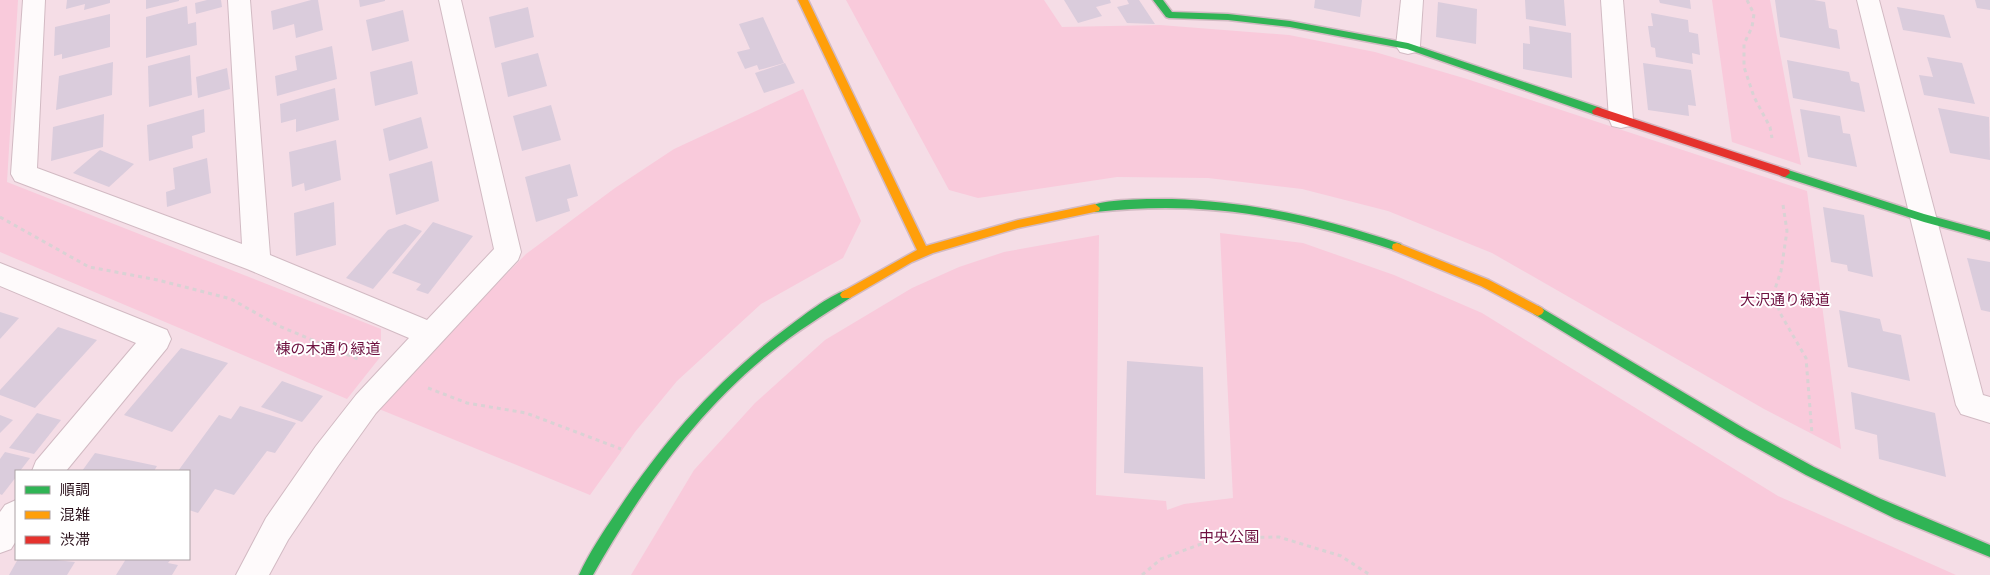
<svg xmlns="http://www.w3.org/2000/svg" width="1990" height="575" font-family="Poppins,'Noto Sans JP',sans-serif">
<style>
.green{fill:#f9cadb}
.building{fill:#daccdc}
.lines{fill:none;stroke-linecap:round;stroke-linejoin:round}
.street-casing{stroke:#d2bac3;stroke-width:2}
.fast-casing{stroke:#d2bac3;stroke-width:3}
.slow-casing{stroke:#d2bac3;stroke-width:3}
.jam-casing{stroke:#d2bac3;stroke-width:3}
.path{stroke:#d9d2d4;stroke-width:3;stroke-dasharray:4 4;stroke-linecap:butt}
.street{fill:#fefafb;fill-rule:evenodd}
.fast{fill:#30b455;fill-rule:evenodd}
.slow{fill:#ff9f0a;fill-rule:evenodd}
.jam{fill:#e5322d;fill-rule:evenodd}
.labels{text-anchor:middle;stroke-width:4;stroke-linejoin:round;paint-order:stroke}
.park-label{font-size:15px;fill:#6e1140;stroke:#fff}
</style>
<rect width="100%" height="100%" fill="#f5dde6"/>
<!-- green -->
<g class="green">
<polygon points="0,0 18,0 7,182 381,329 381,356 347,399 0,252"/>
<polygon points="846,0 1044,0 1062,27 1160,25 1289,35 1375,52 1467,79 1807,191 1841,449 1764,409 1492,253 1388,211 1302,189 1208,178 1117,177 978,198 949,190"/>
<polygon points="1712,0 1770,0 1801,165 1732,142"/>
<polygon points="803,89 861,221 843,258 761,304 677,381 635,432 590,495 379,409 430,352 526,254 615,188 674,149"/>
<polygon points="1220,233 1303,243 1394,275 1482,313 1778,496 1956,575 631,575 694,470 755,403 825,340 912,288 959,267 1004,252 1099,235 1096,495 1166,501 1167,510 1184,504 1233,498"/>
</g>
<!-- building -->
<g class="building">
<polygon points="67,0 110,0 110,3 84,10 85,4 66,9"/>
<polygon points="146,0 179,0 179,1 146,9"/>
<polygon points="207,0 221,0 222,7 196,14 195,3"/>
<polygon points="311,0 318,0 323,30 296,38 294,24 273,30 271,11"/>
<polygon points="359,0 385,0 385,1 360,7"/>
<polygon points="1064,0 1110,0 1111,3 1096,7 1102,16 1078,23"/>
<polygon points="1127,0 1139,0 1155,24 1127,23 1117,7 1129,4"/>
<polygon points="1315,0 1362,0 1360,17 1314,8"/>
<polygon points="1525,0 1564,0 1566,26 1526,19"/>
<polygon points="1659,0 1690,0 1691,9 1660,3"/>
<polygon points="1775,0 1814,0 1825,2 1829,28 1837,30 1840,49 1780,37"/>
<polygon points="1975,0 1990,0 1990,10 1977,8"/>
<polygon points="1438,2 1477,9 1476,44 1436,37"/>
<polygon points="187,6 188,24 196,22 197,45 146,58 146,17"/>
<polygon points="528,7 534,37 495,48 489,17"/>
<polygon points="1897,7 1944,15 1951,38 1903,30"/>
<polygon points="403,10 409,41 372,51 366,20"/>
<polygon points="1651,13 1688,20 1689,32 1698,34 1700,55 1692,53 1693,64 1656,57 1655,48 1651,47 1648,26 1653,26"/>
<polygon points="110,14 110,47 62,59 62,54 54,56 55,27"/>
<polygon points="763,17 784,63 759,70 757,65 745,69 737,52 750,49 739,24"/>
<polygon points="1529,26 1571,33 1572,78 1523,69 1523,43 1530,44"/>
<polygon points="332,46 337,79 277,96 275,76 297,70 295,56"/>
<polygon points="538,53 547,86 508,97 501,63"/>
<polygon points="190,55 192,95 149,107 148,66"/>
<polygon points="1927,57 1962,63 1975,104 1924,95 1919,75 1933,77"/>
<polygon points="1787,60 1849,72 1851,81 1859,83 1865,112 1793,98"/>
<polygon points="412,61 418,94 375,106 370,72"/>
<polygon points="113,62 112,95 56,110 59,76"/>
<polygon points="785,63 795,83 764,93 755,73"/>
<polygon points="1643,63 1691,70 1696,106 1688,105 1689,116 1648,110"/>
<polygon points="227,68 230,89 198,98 196,77"/>
<polygon points="335,88 339,120 296,132 296,119 281,123 280,104"/>
<polygon points="551,105 561,140 522,151 513,116"/>
<polygon points="1938,108 1989,117 1990,160 1950,153"/>
<polygon points="204,109 205,132 192,136 193,148 149,161 147,125"/>
<polygon points="1800,109 1840,116 1843,133 1850,134 1857,167 1808,157"/>
<polygon points="104,114 103,147 51,161 53,127"/>
<polygon points="421,117 428,148 389,161 383,129"/>
<polygon points="336,140 341,180 305,191 304,183 292,187 289,152"/>
<polygon points="100,150 134,164 109,187 73,173"/>
<polygon points="207,158 211,193 167,207 166,192 175,189 173,168"/>
<polygon points="432,161 439,201 396,215 389,174"/>
<polygon points="570,164 578,196 567,199 570,211 536,222 525,177"/>
<polygon points="334,202 336,245 296,256 294,213"/>
<polygon points="1823,207 1864,215 1873,277 1848,271 1847,265 1831,262"/>
<polygon points="433,222 473,236 428,294 416,290 421,284 392,273"/>
<polygon points="405,224 422,231 373,289 346,278 388,230"/>
<polygon points="1967,258 1990,262 1990,312 1981,310"/>
<polygon points="1839,310 1880,319 1883,331 1901,335 1910,381 1848,367"/>
<polygon points="0,312 19,318 0,339"/>
<polygon points="58,327 97,340 35,408 0,395 0,390"/>
<polygon points="181,348 228,363 172,432 124,415"/>
<polygon points="1127,361 1203,367 1205,479 1124,473"/>
<polygon points="282,381 323,396 302,422 261,407"/>
<polygon points="1851,392 1935,413 1946,477 1879,459 1877,435 1855,429"/>
<polygon points="240,406 296,423 275,453 267,451 234,495 215,489 198,513 189,510 189,471 178,471 219,415 231,419"/>
<polygon points="37,413 61,420 34,454 9,448"/>
<polygon points="0,415 13,420 0,433"/>
<polygon points="5,452 30,458 20,471 16,471 16,477 2,495 0,494 0,459"/>
<polygon points="95,453 157,466 154,471 82,471"/>
<polygon points="18,559 46,559 75,562 67,575 9,575"/>
<polygon points="126,559 171,559 168,563 178,565 172,575 116,575"/>
</g>
<g class="lines">
<defs>
<g id="street">
<polygon points="23,0 45,0 37,168 242,244 228,0 250,0 270,255 427,320 494,249 439,0 461,0 521,252 518,260 376,413 338,466 288,540 269,575 236,575 266,518 316,446 356,395 409,338 247,269 15,181 11,174"/>
<polygon points="1401,0 1423,0 1420,46 1416,52 1408,54 1400,52 1396,46"/>
<polygon points="1601,0 1623,0 1633,119 1630,126 1621,128 1612,126 1609,119"/>
<polygon points="1857,0 1879,0 1983,395 1990,397 1990,423 1961,414 1956,405"/>
<polygon points="0,263 167,330 171,339 167,348 66,471 32,471 36,461 136,343 0,286"/>
<polygon points="16,500 16,541 11,549 0,553 0,512 5,505"/>
</g>
<g id="fast">
<polygon points="1153,0 1163,0 1172,12 1228,14 1290,21 1408,43 1601,108 1602,111 1597,115 1593,114 1407,49 1290,27 1228,20 1169,18 1166,17"/>
<polygon points="1785,169 1924,214 1990,232 1990,240 1924,222 1781,176 1780,173"/>
<path d="M1172,199C1253,202 1324,218 1401,244L1402,247L1401,250L1397,251C1292,216 1206,200 1095,212L1090,208C1096,198 1158,199 1172,199Z"/>
<path d="M846,290L850,292L852,295L850,298C823,315 796,332 771,352C696,412 640,492 593,575H579C589,553 603,532 616,513C663,441 719,378 788,327C804,315 827,297 846,290Z"/>
<polygon points="1538,306 1745,429 1814,467 1881,499 1990,545 1990,557 1894,518 1806,475 1737,437 1534,314 1532,311 1534,308"/>
</g>
<g id="slow">
<polygon points="798,0 808,0 926,246 1018,220 1095,204 1100,208 1099,211 1018,228 933,253 912,262 850,298 842,298 840,295 842,292 917,250"/>
<polygon points="1397,243 1489,280 1542,308 1544,311 1542,314 1538,316 1534,314 1481,286 1393,250 1392,247 1393,244"/>
</g>
<polygon id="jam" points="1597,107 1789,170 1790,173 1785,177 1593,114 1592,111"/>
</defs>
<!-- street casing -->
<use href="#street" class="street-casing"/>
<!-- fast casing -->
<use href="#fast" class="fast-casing"/>
<!-- slow casing -->
<use href="#slow" class="slow-casing"/>
<!-- jam casing -->
<use href="#jam" class="jam-casing"/>
<!-- path -->
<g class="path">
<polyline points="1747,0 1754,14 1752,27 1744,44 1744,67 1754,97 1770,127 1772,138"/>
<polyline points="1783,205 1787,231 1781,271 1774,292 1780,313 1806,358 1812,434"/>
<polyline points="0,217 89,267 158,280 231,299 279,326 360,360"/>
<polyline points="428,388 467,403 526,413 621,449"/>
<polyline points="1142,575 1161,559 1217,538 1279,537 1341,556 1370,575"/>
</g>
<!-- street -->
<use href="#street" class="street"/>
<!-- fast -->
<use href="#fast" class="fast"/>
<!-- slow -->
<use href="#slow" class="slow"/>
<!-- jam -->
<use href="#jam" class="jam"/>
</g>
<g class="labels">
<!-- park labels -->
<g class="park-label">
<text x="1785" y="305">大沢通り緑道</text>
<text x="328" y="354">棟の木通り緑道</text>
<text x="1229" y="542">中央公園</text>
</g>
</g>
<!-- legend -->
<rect x="15" y="470" width="175" height="90" fill="#ffffff" stroke="#aba1a5"/>
<rect x="25" y="486" width="25" height="8" fill="#30b455" stroke="#aba1a5"/>
<text x="60" y="495" font-size="15" fill="#2c131d">順調</text>
<rect x="25" y="511" width="25" height="8" fill="#ff9f0a" stroke="#aba1a5"/>
<text x="60" y="520" font-size="15" fill="#2c131d">混雑</text>
<rect x="25" y="536" width="25" height="8" fill="#e5322d" stroke="#aba1a5"/>
<text x="60" y="545" font-size="15" fill="#2c131d">渋滞</text>
</svg>
